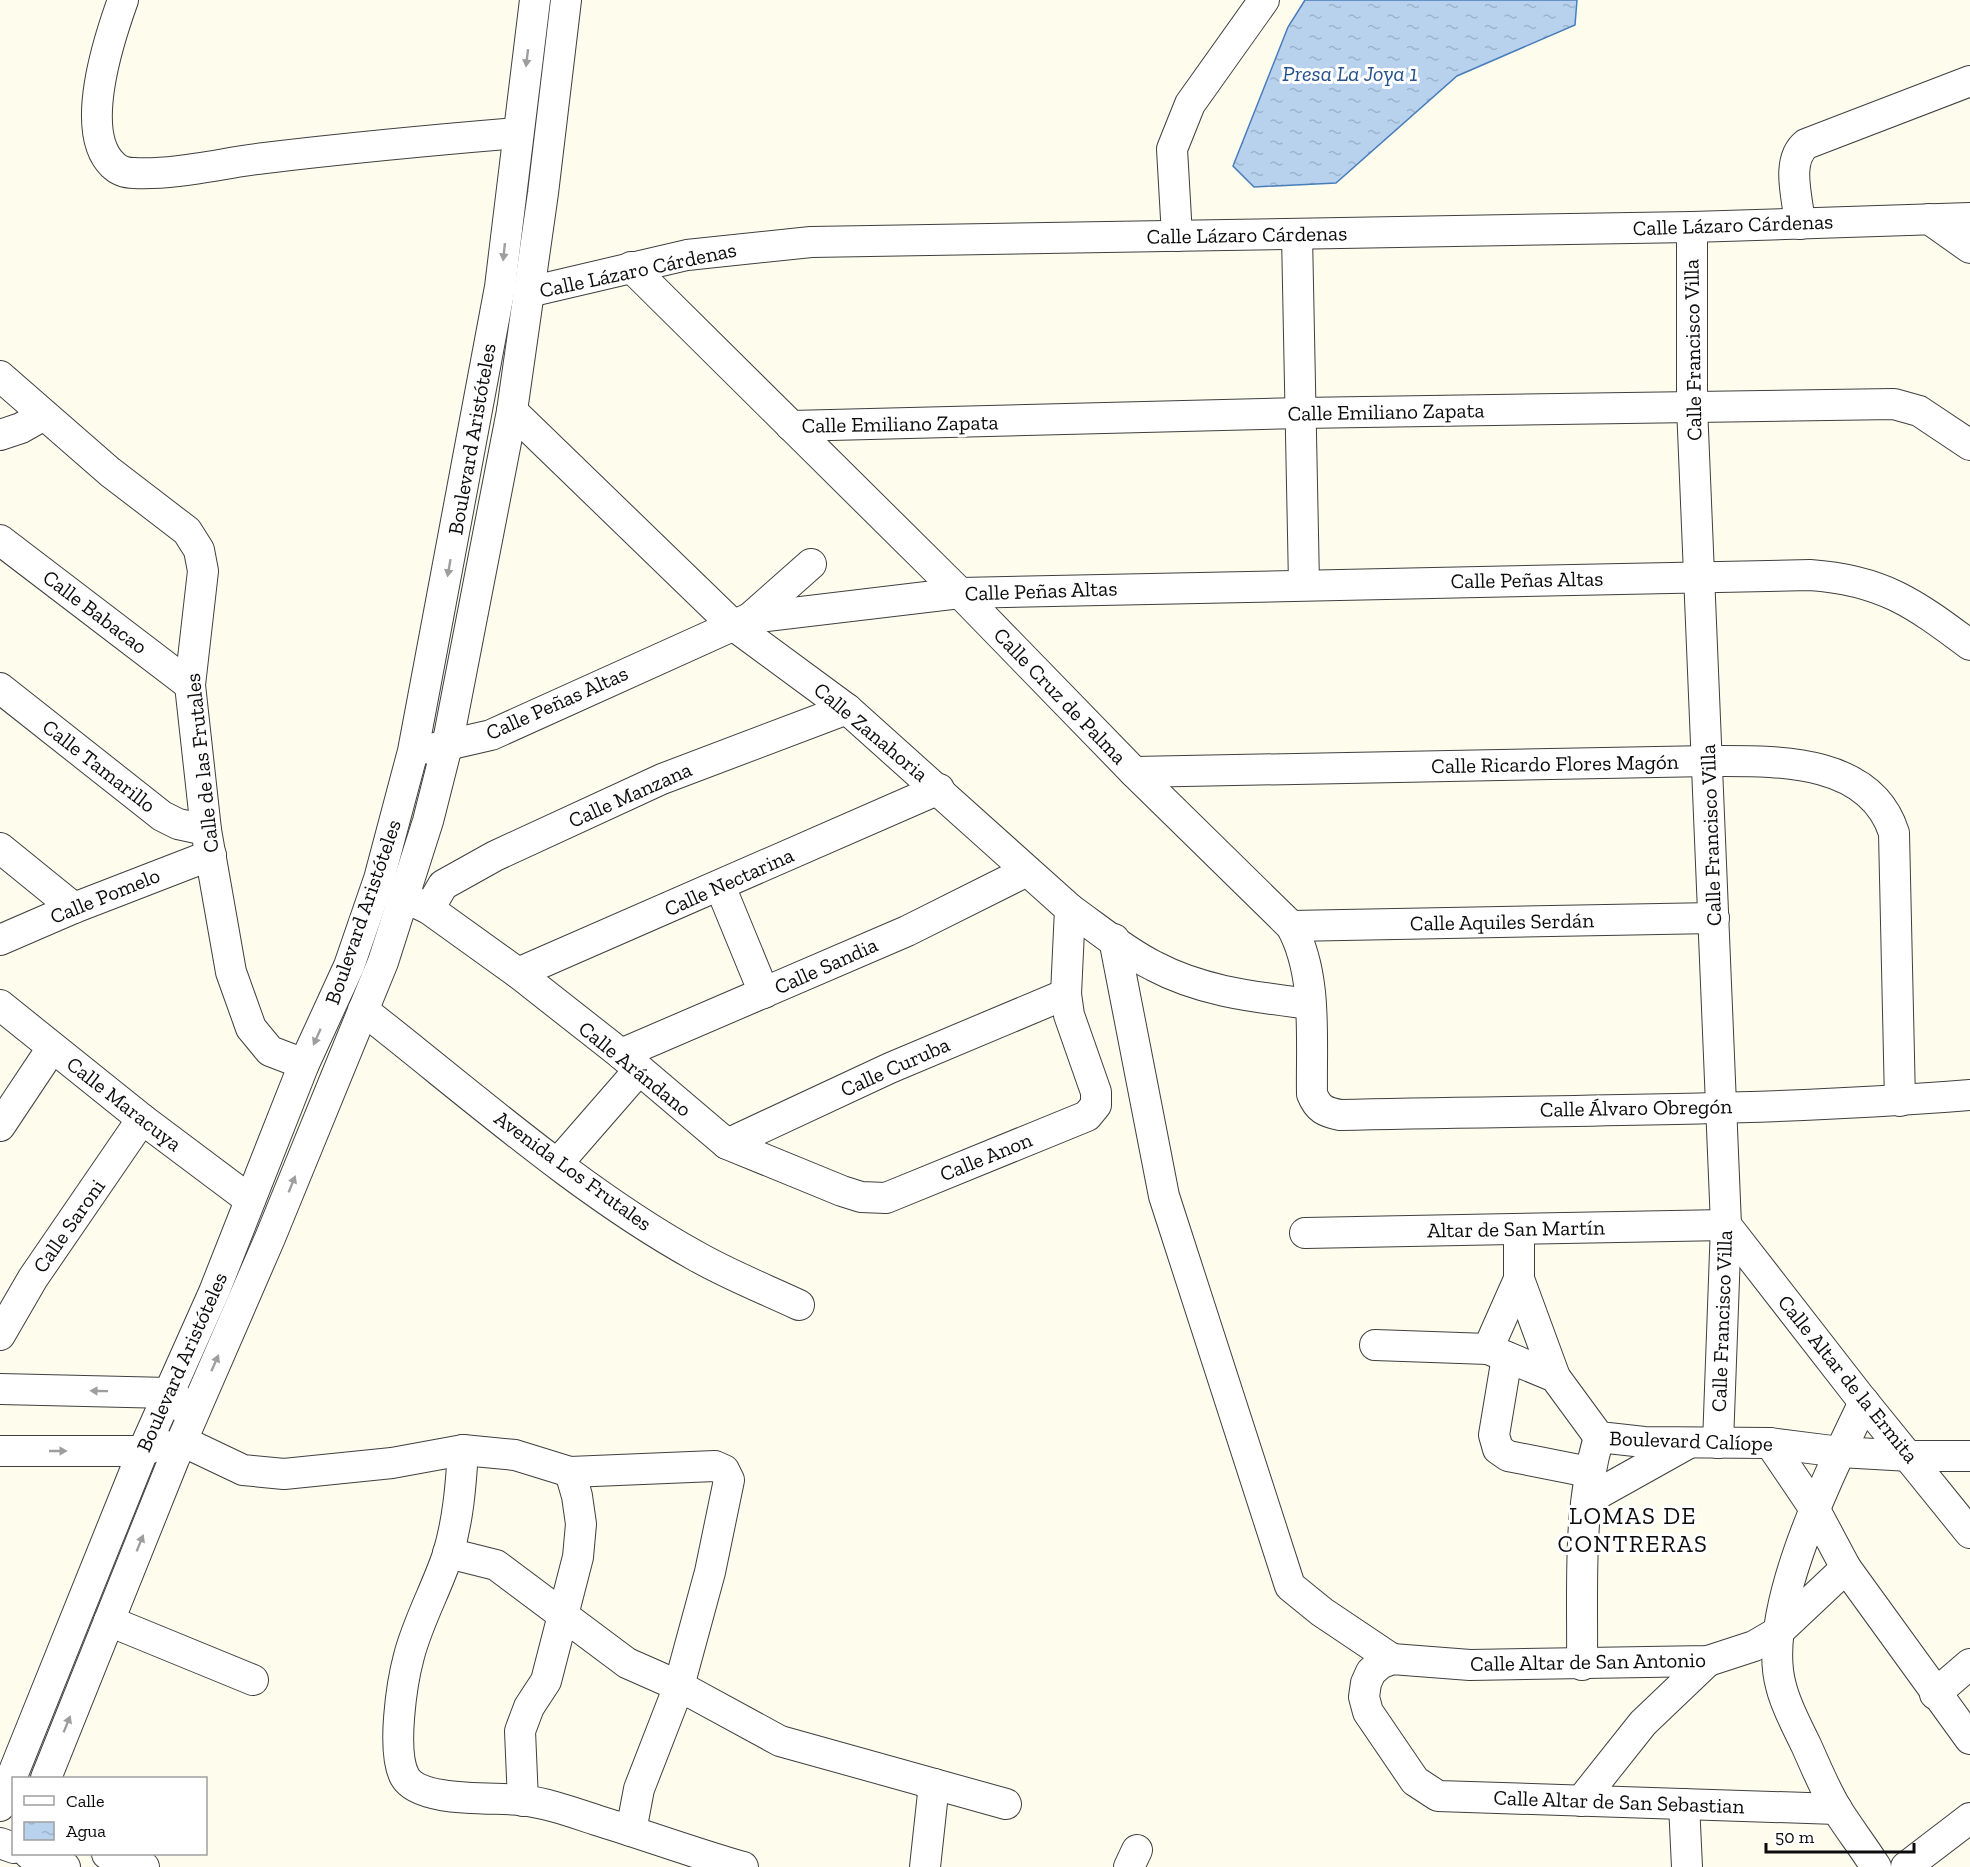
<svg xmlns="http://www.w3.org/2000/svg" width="1970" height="1867" font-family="'Zilla Slab',serif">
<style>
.water{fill:url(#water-ripples);stroke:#487dbc;stroke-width:1.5}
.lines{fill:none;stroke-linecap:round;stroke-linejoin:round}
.minor-casing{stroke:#3f3f3f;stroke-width:32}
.minor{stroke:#fff;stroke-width:30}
.oneway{fill:#9e9e9e}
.labels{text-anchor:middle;stroke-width:6;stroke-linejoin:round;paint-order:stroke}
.street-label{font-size:21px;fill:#0c0c0c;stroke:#fff}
.water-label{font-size:22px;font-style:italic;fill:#25518d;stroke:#fff}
.quarter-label{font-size:24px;letter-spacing:1.5px;fill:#0c0c0c;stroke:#fff}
</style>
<defs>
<pattern id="water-ripples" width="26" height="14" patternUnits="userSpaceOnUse" patternTransform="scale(1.5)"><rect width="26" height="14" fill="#b8d2ee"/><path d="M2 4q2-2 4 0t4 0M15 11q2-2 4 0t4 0" fill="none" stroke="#9db3cb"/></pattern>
</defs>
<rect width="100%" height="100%" fill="#fdfced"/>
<!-- water -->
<polygon class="water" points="1305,0 1577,0 1575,25 1457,76 1336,183 1254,187 1233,166 1288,27"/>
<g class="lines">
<defs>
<g id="minor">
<path d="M123,0C109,39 78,132 113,165C119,171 126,173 134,173C177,175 222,163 265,158C349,148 433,140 518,133"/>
<polyline points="1929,219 1970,248"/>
<path d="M1800,224C1798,199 1785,161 1806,144L1970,81"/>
<polyline points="1692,227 1692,406 1726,1225 1718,1443"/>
<polyline points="1297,235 1304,584"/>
<polyline points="1177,236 1172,149 1190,104 1264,0"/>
<path d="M631,267L960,593L1134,772L1291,926C1318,974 1311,1040 1312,1094C1318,1109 1325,1112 1340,1115C1550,1110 1761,1112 1970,1095"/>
<polyline points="529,292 687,255 811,242 1692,227 1970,218"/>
<polyline points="0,376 110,472 187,531 199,550 203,571 190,685 206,830 231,972 251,1028 270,1051 304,1064"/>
<polyline points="791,426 1300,413 1894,404 1919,411 1970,445"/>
<polyline points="0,435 21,428 44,415"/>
<polyline points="0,540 190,685"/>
<polyline points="750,618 811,564"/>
<polyline points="0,688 162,816 178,824 206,830"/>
<path d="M430,749L491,735L750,618L960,593L1810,575C1882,580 1914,603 1970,645"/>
<path d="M1134,772L1709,761C1774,761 1870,757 1894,833L1900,1101"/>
<polyline points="0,848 74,908"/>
<polyline points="720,886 764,993"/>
<polyline points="404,897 429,909 518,973 621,1054 727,1144 842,1191 861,1197 886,1198 1087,1116 1096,1105 1096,1092 1069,1015 1066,994 1070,909 847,709 733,625 512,411"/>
<polyline points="429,909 443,885 495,856 662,779 847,709"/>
<path d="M1070,909C1097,928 1124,951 1154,966C1203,992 1256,997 1310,1004"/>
<polyline points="1291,926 1714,918"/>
<polyline points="1114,939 1164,1196 1290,1586 1322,1612 1392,1659"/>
<polyline points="0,940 74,908 211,855"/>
<polyline points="518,973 939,789"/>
<polyline points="0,1005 142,1119 250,1200"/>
<path d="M363,1010C468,1092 580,1192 696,1256C729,1275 765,1289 799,1305"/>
<polyline points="621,1054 907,931 1027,871"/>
<polyline points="0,1126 52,1048"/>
<polyline points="727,1144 890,1068 1066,994"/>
<polyline points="558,1163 639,1070"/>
<polyline points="1519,1229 1519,1279 1555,1377"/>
<polyline points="1305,1233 1726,1225 1859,1396 1970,1533"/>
<polyline points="0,1335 33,1278 142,1119"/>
<polyline points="1375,1345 1488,1349 1555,1377 1599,1437 1644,1442 1770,1443 1840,1452 1910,1456 1970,1456"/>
<polyline points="1488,1349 1519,1279"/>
<polyline points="1507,1357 1494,1435 1498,1449 1508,1456 1589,1472"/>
<polyline points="0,1389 169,1393 179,1400 180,1406"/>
<path d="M1864,1402C1831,1471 1760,1611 1781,1686C1786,1707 1797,1726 1806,1745C1816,1767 1825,1790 1838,1811C1850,1830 1864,1848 1876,1867"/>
<polyline points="182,1441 243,1470 284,1474 392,1463 463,1450 515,1455 570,1472 715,1466 724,1470 729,1480 710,1572 679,1686 639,1789 631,1831"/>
<polyline points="1770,1443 1814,1508 1846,1568 1970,1739"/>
<path d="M463,1450C461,1485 458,1521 448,1554C437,1588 418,1621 409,1656C402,1682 391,1752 405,1777C420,1803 493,1797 521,1800C547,1803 572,1812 596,1820C645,1835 694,1853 743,1867"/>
<polyline points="0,1451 143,1451 161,1444"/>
<polyline points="1587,1500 1689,1443"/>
<polyline points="448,1553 496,1565 627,1663 679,1686 780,1741 1006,1804"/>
<polyline points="109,1621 253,1680"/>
<path d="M1582,1665C1583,1589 1577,1511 1599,1437"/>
<polyline points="1935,1694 1970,1664"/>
<polyline points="46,1778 174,1459 270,1238 383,962 428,821 447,746 512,411 543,193 566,0"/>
<polyline points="523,1801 520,1731 529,1707 546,1681 578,1557 581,1524 577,1496 570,1472"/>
<polyline points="1581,1801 1643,1723 1708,1661"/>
<polyline points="1684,1804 1687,1867"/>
<polyline points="0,1806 143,1451 214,1292 304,1064 349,966 379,879 413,751 500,287 535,0"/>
<polyline points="1837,1809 1438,1796 1415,1781 1368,1712 1364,1697 1366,1683 1371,1672 1380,1664 1392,1659 1470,1665 1708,1661 1754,1646 1778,1632 1846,1568"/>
<polyline points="0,1843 14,1848"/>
<polyline points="29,1854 65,1867"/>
<polyline points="107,1854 144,1867"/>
<polyline points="925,1867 934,1784"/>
<polyline points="1129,1867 1137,1850"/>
<polyline points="1906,1867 1970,1818"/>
</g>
</defs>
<!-- minor casing -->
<use href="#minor" class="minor-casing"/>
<!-- minor -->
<use href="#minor" class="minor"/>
</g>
<!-- one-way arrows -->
<defs><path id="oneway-solid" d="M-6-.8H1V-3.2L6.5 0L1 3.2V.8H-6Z" transform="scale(1.5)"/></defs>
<g class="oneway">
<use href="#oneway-solid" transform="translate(527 58) rotate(97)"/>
<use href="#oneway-solid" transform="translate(504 252) rotate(96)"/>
<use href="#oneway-solid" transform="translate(449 568) rotate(100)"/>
<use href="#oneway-solid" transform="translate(317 1037) rotate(114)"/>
<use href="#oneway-solid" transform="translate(292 1184) rotate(-68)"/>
<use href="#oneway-solid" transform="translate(215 1363) rotate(-66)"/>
<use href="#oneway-solid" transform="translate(99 1391) rotate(-179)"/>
<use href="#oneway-solid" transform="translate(58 1451)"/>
<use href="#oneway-solid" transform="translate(140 1543) rotate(-68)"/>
<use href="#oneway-solid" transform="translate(67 1724) rotate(-68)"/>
</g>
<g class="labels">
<!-- street labels -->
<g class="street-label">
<text transform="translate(1733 225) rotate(-2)" y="7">Calle Lázaro Cárdenas</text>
<text transform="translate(1247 235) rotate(-1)" y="7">Calle Lázaro Cárdenas</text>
<text transform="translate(638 270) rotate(-12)" y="7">Calle Lázaro Cárdenas</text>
<text transform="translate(1693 350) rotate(-91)" y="7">Calle Francisco Villa</text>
<text transform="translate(1386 412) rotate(-1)" y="7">Calle Emiliano Zapata</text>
<text transform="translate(900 424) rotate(-1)" y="7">Calle Emiliano Zapata</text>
<text transform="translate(472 439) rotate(-80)" y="7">Boulevard Aristóteles</text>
<text transform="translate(1527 580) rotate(-1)" y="7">Calle Peñas Altas</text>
<text transform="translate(1041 591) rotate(-2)" y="7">Calle Peñas Altas</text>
<text transform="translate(95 612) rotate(37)" y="7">Calle Babacao</text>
<text transform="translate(1060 696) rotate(46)" y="7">Calle Cruz de Palma</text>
<text transform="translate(557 703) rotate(-24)" y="7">Calle Peñas Altas</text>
<text transform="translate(871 732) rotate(40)" y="7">Calle Zanahoria</text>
<text transform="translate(202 763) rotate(-96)" y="7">Calle de las Frutales</text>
<text transform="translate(1555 764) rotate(-1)" y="7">Calle Ricardo Flores Magón</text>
<text transform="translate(99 766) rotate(38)" y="7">Calle Tamarillo</text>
<text transform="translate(630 795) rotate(-24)" y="7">Calle Manzana</text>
<text transform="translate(1711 835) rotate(-92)" y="7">Calle Francisco Villa</text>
<text transform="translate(729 882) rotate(-24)" y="7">Calle Nectarina</text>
<text transform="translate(105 896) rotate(-22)" y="7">Calle Pomelo</text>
<text transform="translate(363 912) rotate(-71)" y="7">Boulevard Aristóteles</text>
<text transform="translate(1502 922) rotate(-1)" y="7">Calle Aquiles Serdán</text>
<text transform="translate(826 966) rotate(-24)" y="7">Calle Sandia</text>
<text transform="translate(895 1067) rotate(-24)" y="7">Calle Curuba</text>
<text transform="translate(635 1069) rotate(39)" y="7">Calle Arándano</text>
<text transform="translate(124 1104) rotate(38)" y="7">Calle Maracuya</text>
<text transform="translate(1636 1108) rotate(-1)" y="7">Calle Álvaro Obregón</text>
<text transform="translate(986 1157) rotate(-22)" y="7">Calle Anon</text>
<text transform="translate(573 1171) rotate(36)" y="7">Avenida Los Frutales</text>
<text transform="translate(69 1226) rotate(-55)" y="7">Calle Saroni</text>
<text transform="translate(1516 1229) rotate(-1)" y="7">Altar de San Martín</text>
<text transform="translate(1722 1321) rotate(-88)" y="7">Calle Francisco Villa</text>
<text transform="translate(182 1362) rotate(-66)" y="7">Boulevard Aristóteles</text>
<text transform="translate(1848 1379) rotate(51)" y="7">Calle Altar de la Ermita</text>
<text transform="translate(1691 1441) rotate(2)" y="7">Boulevard Calíope</text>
<text transform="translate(1588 1662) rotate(-1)" y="7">Calle Altar de San Antonio</text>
<text transform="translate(1619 1802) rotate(2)" y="7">Calle Altar de San Sebastian</text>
</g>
<!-- water labels -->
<g class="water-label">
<text x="1350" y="81">Presa La Joya 1</text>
</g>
<!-- quarter labels -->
<g class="quarter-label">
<text x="1633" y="1524">LOMAS DE<tspan x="1633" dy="28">CONTRERAS</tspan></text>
</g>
</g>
<!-- legend -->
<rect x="12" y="1777" width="195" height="78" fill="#ffffff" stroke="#9e9e9e" stroke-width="1.5"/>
<rect x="24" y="1796" width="30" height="9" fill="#ffffff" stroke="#9e9e9e" stroke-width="1.5"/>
<text x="66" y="1807" font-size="18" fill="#0c0c0c">Calle</text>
<rect x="24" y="1822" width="30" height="18" fill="url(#water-ripples)" stroke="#9e9e9e" stroke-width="1.5"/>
<text x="66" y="1837" font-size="18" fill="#0c0c0c">Agua</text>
<!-- scale -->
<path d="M1766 1843v9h148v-9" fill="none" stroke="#0c0c0c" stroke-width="3"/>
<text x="1775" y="1843" font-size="18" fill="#0c0c0c" stroke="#ffffff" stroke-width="4.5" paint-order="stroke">50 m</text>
</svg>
